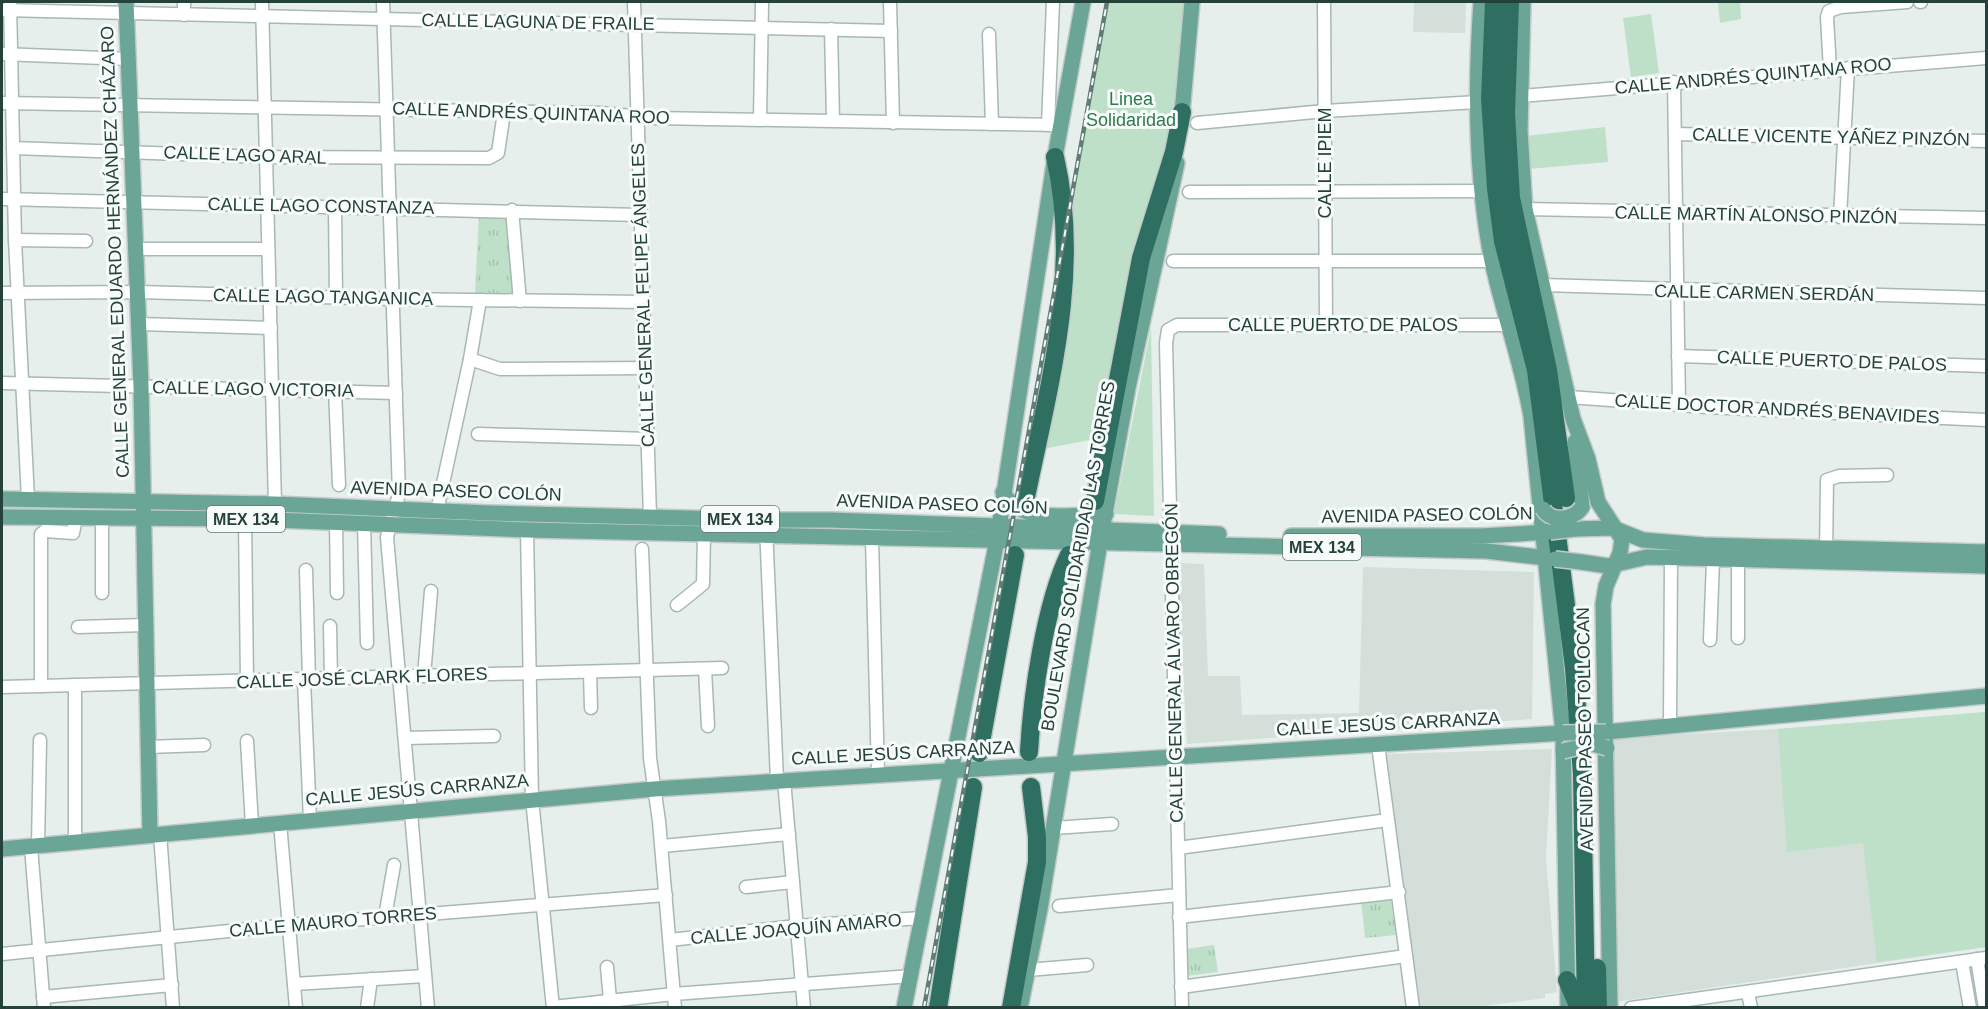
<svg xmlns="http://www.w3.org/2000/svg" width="1988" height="1009" font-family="Helvetica,sans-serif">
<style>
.built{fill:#d4dfda}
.grass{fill:url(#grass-tufts)}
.green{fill:#bfe0c8}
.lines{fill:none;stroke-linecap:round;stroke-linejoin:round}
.minor-casing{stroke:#a8b8b2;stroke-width:15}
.major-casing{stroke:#c2cac8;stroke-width:18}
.highway-casing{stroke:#c2cac8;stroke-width:21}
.minor{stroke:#fff;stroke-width:12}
.major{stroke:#6aa596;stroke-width:15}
.highway{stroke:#2f6f62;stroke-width:18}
.rail-casing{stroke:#5f7d75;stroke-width:4.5}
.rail{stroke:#f7fbf9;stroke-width:2;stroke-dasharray:7;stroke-linecap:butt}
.major-bridge-casing{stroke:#c2cac8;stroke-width:18;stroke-linecap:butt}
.major-bridge{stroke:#6aa596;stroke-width:15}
.labels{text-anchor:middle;stroke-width:6;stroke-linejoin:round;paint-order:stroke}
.shield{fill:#f7fbf9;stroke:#637a73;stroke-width:1.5}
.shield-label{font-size:16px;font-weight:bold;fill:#24423a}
.street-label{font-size:18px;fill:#24423a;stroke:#f7fbf9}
.park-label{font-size:18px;fill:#2d7a4b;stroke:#f7fbf9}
</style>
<defs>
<pattern id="grass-tufts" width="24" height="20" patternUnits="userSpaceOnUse" patternTransform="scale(1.5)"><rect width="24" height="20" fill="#bfe0c8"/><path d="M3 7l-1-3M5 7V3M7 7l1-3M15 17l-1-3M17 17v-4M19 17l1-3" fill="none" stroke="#a4c1ad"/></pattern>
</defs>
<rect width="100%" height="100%" fill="#e6efeb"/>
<!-- built -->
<g class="built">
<polygon points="1414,2 1466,2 1465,33 1413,32"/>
<polygon points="1177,563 1204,564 1208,676 1240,676 1242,715 1359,713 1363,567 1534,572 1532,719 1187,744"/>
<polygon points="1986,712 1986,947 1615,1002 1613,738 1778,729"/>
<polygon points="1552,749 1546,858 1557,992 1545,994 1545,998 1475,1007 1420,1007 1386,754"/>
</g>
<!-- grass -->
<g class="grass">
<polygon points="479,213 507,214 514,293 475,294"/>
<polygon points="1390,896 1396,935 1365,938 1361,900"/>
<polygon points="1214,945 1218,972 1186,976 1186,949"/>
</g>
<!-- green -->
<g class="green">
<polygon points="1106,2 1185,2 1175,115 1147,213 1095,439 1043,449 1076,161"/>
<polygon points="1718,2 1740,2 1741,19 1720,23"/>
<polygon points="1651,14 1659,73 1631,77 1623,18"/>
<polygon points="1605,127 1608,162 1528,169 1525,136"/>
<polygon points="1151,328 1154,516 1114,514"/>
<polygon points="1986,712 1986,947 1877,962 1863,843 1787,852 1778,729"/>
</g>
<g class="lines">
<defs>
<g id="minor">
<polyline points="10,2 15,240 28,499"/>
<polyline points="262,2 275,504"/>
<polyline points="383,2 399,494 387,537 428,1008"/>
<polyline points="634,2 650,517"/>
<polyline points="890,2 893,123"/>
<polyline points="1324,2 1326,324"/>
<polyline points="1920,2 1921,2"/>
<polyline points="2,10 891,31"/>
<polyline points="184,15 184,2"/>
<polyline points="831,29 833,120"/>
<polyline points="989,34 992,124"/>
<polyline points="2,54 128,59"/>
<polyline points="1830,70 1827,17 1829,11 1841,7 1907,2"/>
<polyline points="1674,82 1679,404"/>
<polyline points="1520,96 1986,58"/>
<polyline points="2,103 600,113 654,118 1061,125"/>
<polyline points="760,119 762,2"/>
<polyline points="1197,123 1325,111 1478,102"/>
<polyline points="1048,125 1053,2"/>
<polyline points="1675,134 1986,141"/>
<polyline points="13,148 265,157 489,158 498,153 504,112"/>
<polyline points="1189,192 1482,191"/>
<polyline points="2,199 640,215"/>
<polyline points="335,206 336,298"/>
<polyline points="1525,209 1986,218"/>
<polyline points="512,210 520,301"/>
<polyline points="1840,217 1848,68"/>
<polyline points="15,240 86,241"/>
<polyline points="136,249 267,249"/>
<polyline points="1173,261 1492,261"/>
<polyline points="1542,285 1986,298"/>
<polyline points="2,293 138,292 394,299 644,302"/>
<polyline points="139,324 271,328"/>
<polyline points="1678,356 1986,366"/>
<polyline points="470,359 500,369 647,368"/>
<polyline points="2,383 396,393"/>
<polyline points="335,390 339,485"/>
<polyline points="1569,397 1707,407 1986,420"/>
<polyline points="478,434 649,439"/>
<polyline points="437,511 470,359 480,300"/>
<polyline points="245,519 247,682"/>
<polyline points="336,522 337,593"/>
<polyline points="364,523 367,643"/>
<polyline points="766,527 777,780"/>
<polyline points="527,530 532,799 553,1008"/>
<polyline points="872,539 878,775"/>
<polyline points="642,549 650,758 659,821 675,1008"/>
<polyline points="1826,555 1827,480 1839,476 1887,475"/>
<polyline points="1738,559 1738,638"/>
<polyline points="306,570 309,680"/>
<polyline points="102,593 102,518"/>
<polyline points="677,605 703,584 704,535"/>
<polyline points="330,626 331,679"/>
<polyline points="78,627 145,625"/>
<polyline points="1710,640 1713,560"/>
<polyline points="705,669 708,726"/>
<polyline points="590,672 591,708"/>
<polyline points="424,676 431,591"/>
<polyline points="304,680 310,820"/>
<polyline points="75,685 75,842"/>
<polyline points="41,686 41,534 45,531 73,533 76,518"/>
<polyline points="2,687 722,668"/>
<polyline points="1670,724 1671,558"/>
<polyline points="405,738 494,736"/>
<polyline points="247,741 252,825"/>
<polyline points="1378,745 1413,1008"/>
<polyline points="147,747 204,745"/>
<polyline points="784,780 804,1008"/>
<polyline points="280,823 296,1008"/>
<polyline points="1054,828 1112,824"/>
<polyline points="160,834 173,1008"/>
<polyline points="38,846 40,740"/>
<polyline points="662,846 789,834"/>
<polyline points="31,847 44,1008"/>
<polyline points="1178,848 1388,820"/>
<polyline points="746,887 793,882"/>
<polyline points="1059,906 1179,895"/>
<polyline points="385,917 394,865"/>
<polyline points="1179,917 1399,892"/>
<polyline points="670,940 796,926 922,918"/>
<polyline points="2,954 289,925 666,895"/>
<polyline points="1977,959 1985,1008"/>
<polyline points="1962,962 1970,1008"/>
<polyline points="607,967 610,1000"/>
<polyline points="1028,970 1087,965"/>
<polyline points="294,984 425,976"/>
<polyline points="1181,987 1406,956"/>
<polyline points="1748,993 1751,1008"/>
<polyline points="43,997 172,985"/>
<polyline points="553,1007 674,994 911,976"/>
<polyline points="367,1008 371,979"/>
<polyline points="1182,1008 1166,343 1168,330 1177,325 1509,325"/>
<polyline points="1631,1008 1986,958"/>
</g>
<g id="major">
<polyline points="126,2 141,386 150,835"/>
<path d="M1481,2C1475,88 1475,176 1492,261C1503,313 1522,363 1531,416L1563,733L1568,1008"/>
<polyline points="1523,2 1520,131 1525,209 1573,419 1588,459 1598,502 1622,539 1620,553 1606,586 1603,604 1610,1008"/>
<polyline points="1181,124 1192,2"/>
<polyline points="1575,442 1582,507"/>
<path d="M1003,492C1020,526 1073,514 1106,514"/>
<polyline points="2,499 275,504 490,513 766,520 831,520 1219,534"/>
<polyline points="2,517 245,519 527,530 1486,551 1555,559"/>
<polyline points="1575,529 1613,528 1643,540 1704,545 1986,552"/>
<polyline points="1291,536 1481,536 1550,532"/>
<polyline points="1581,562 1608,566 1647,557 1986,566"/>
<polyline points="1606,732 1986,696"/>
<polyline points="2,849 654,789 1563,733"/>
<polyline points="904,1008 997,540 1055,157 1083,2"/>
<polyline points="1020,1008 1040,909 1102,530 1128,388 1177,163"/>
</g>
<g id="highway">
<polyline points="1494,2 1490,99 1496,188 1503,241 1536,370 1574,668 1582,774 1586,1008"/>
<polyline points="1510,2 1506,113 1511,198 1548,370 1566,498"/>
<polyline points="1095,501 1141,258 1174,152 1182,112"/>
<path d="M1025,502C1048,389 1082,273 1055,157"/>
<path d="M1029,752C1032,696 1045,605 1069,555"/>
<polyline points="979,753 1015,555"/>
<polyline points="1597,968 1598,1008"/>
<polyline points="1567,980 1579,1008"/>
<polyline points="938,1008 973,787"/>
<polyline points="1011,1008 1037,862 1037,837 1031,787"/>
</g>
</defs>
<!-- minor casing -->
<use href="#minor" class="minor-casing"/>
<!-- major casing -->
<use href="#major" class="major-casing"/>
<!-- highway casing -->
<use href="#highway" class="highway-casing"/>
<!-- minor -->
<use href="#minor" class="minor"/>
<!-- major -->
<use href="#major" class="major"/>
<!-- highway -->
<use href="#highway" class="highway"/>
<defs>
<polyline id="rail" points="924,1008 1107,2"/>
</defs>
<!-- rail casing -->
<use href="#rail" class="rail-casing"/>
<!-- rail -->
<use href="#rail" class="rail"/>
<defs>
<g id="major-bridge">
<path d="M1543,509C1551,523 1574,520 1582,507"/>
<polyline points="1550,532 1575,529"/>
<polyline points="1555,559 1581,562"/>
<polyline points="1563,733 1606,732"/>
<polyline points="1563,751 1593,744 1607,748"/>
</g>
</defs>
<!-- major-bridge casing -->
<use href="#major-bridge" class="major-bridge-casing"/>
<!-- major-bridge -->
<use href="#major-bridge" class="major-bridge"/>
</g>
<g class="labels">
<!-- shield labels -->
<g class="shield">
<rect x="207" y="506" width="78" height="26" rx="4.5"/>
<rect x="701" y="506" width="78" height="26" rx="4.5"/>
<rect x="1283" y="534" width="78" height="26" rx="4.5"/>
</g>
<g class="shield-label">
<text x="246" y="525">MEX 134</text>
<text x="740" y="525">MEX 134</text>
<text x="1322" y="553">MEX 134</text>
</g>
<!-- street labels -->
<g class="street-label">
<text transform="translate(538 22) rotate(1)" y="6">CALLE LAGUNA DE FRAILE</text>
<text transform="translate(1753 76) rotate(-5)" y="6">CALLE ANDRÉS QUINTANA ROO</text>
<text transform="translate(531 113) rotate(2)" y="6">CALLE ANDRÉS QUINTANA ROO</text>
<text transform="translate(1831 137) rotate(1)" y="6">CALLE VICENTE YÁÑEZ PINZÓN</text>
<text transform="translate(245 155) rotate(2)" y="6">CALLE LAGO ARAL</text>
<text transform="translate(1325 163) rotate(-90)" y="6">CALLE IPIEM</text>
<text transform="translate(321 206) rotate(1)" y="6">CALLE LAGO CONSTANZA</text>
<text transform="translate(1756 215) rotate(1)" y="6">CALLE MARTÍN ALONSO PINZÓN</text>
<text transform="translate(115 252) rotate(-92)" y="6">CALLE GENERAL EDUARDO HERNÁNDEZ CHÁZARO</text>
<text transform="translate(1764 293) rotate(1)" y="6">CALLE CARMEN SERDÁN</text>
<text transform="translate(643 295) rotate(-92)" y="6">CALLE GENERAL FELIPE ÁNGELES</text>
<text transform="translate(323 297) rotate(1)" y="6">CALLE LAGO TANGANICA</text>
<text x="1343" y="331">CALLE PUERTO DE PALOS</text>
<text transform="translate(1832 361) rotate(2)" y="6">CALLE PUERTO DE PALOS</text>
<text transform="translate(253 389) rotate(1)" y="6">CALLE LAGO VICTORIA</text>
<text transform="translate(1777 409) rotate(3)" y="6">CALLE DOCTOR ANDRÉS BENAVIDES</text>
<text transform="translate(456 491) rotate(2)" y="6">AVENIDA PASEO COLÓN</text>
<text transform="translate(942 504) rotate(2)" y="6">AVENIDA PASEO COLÓN</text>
<text transform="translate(1427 515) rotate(-1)" y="6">AVENIDA PASEO COLÓN</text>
<text transform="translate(1078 556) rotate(-80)" y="6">BOULEVARD SOLIDARIDAD LAS TORRES</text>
<text transform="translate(1174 663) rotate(-91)" y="6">CALLE GENERAL ÁLVARO OBREGÓN</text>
<text transform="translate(362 678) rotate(-2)" y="6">CALLE JOSÉ CLARK FLORES</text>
<text transform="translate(1388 724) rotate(-3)" y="6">CALLE JESÚS CARRANZA</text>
<text transform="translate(1585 729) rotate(-91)" y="6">AVENIDA PASEO TOLLOCAN</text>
<text transform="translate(903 753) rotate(-3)" y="6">CALLE JESÚS CARRANZA</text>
<text transform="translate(417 790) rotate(-5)" y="6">CALLE JESÚS CARRANZA</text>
<text transform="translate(333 922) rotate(-5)" y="6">CALLE MAURO TORRES</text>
<text transform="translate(796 929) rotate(-5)" y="6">CALLE JOAQUÍN AMARO</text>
</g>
<!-- park labels -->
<g class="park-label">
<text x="1131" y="105">Linea<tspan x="1131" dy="21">Solidaridad</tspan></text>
</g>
</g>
<!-- border -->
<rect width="1988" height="1009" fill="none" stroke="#24423a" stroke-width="6"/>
</svg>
